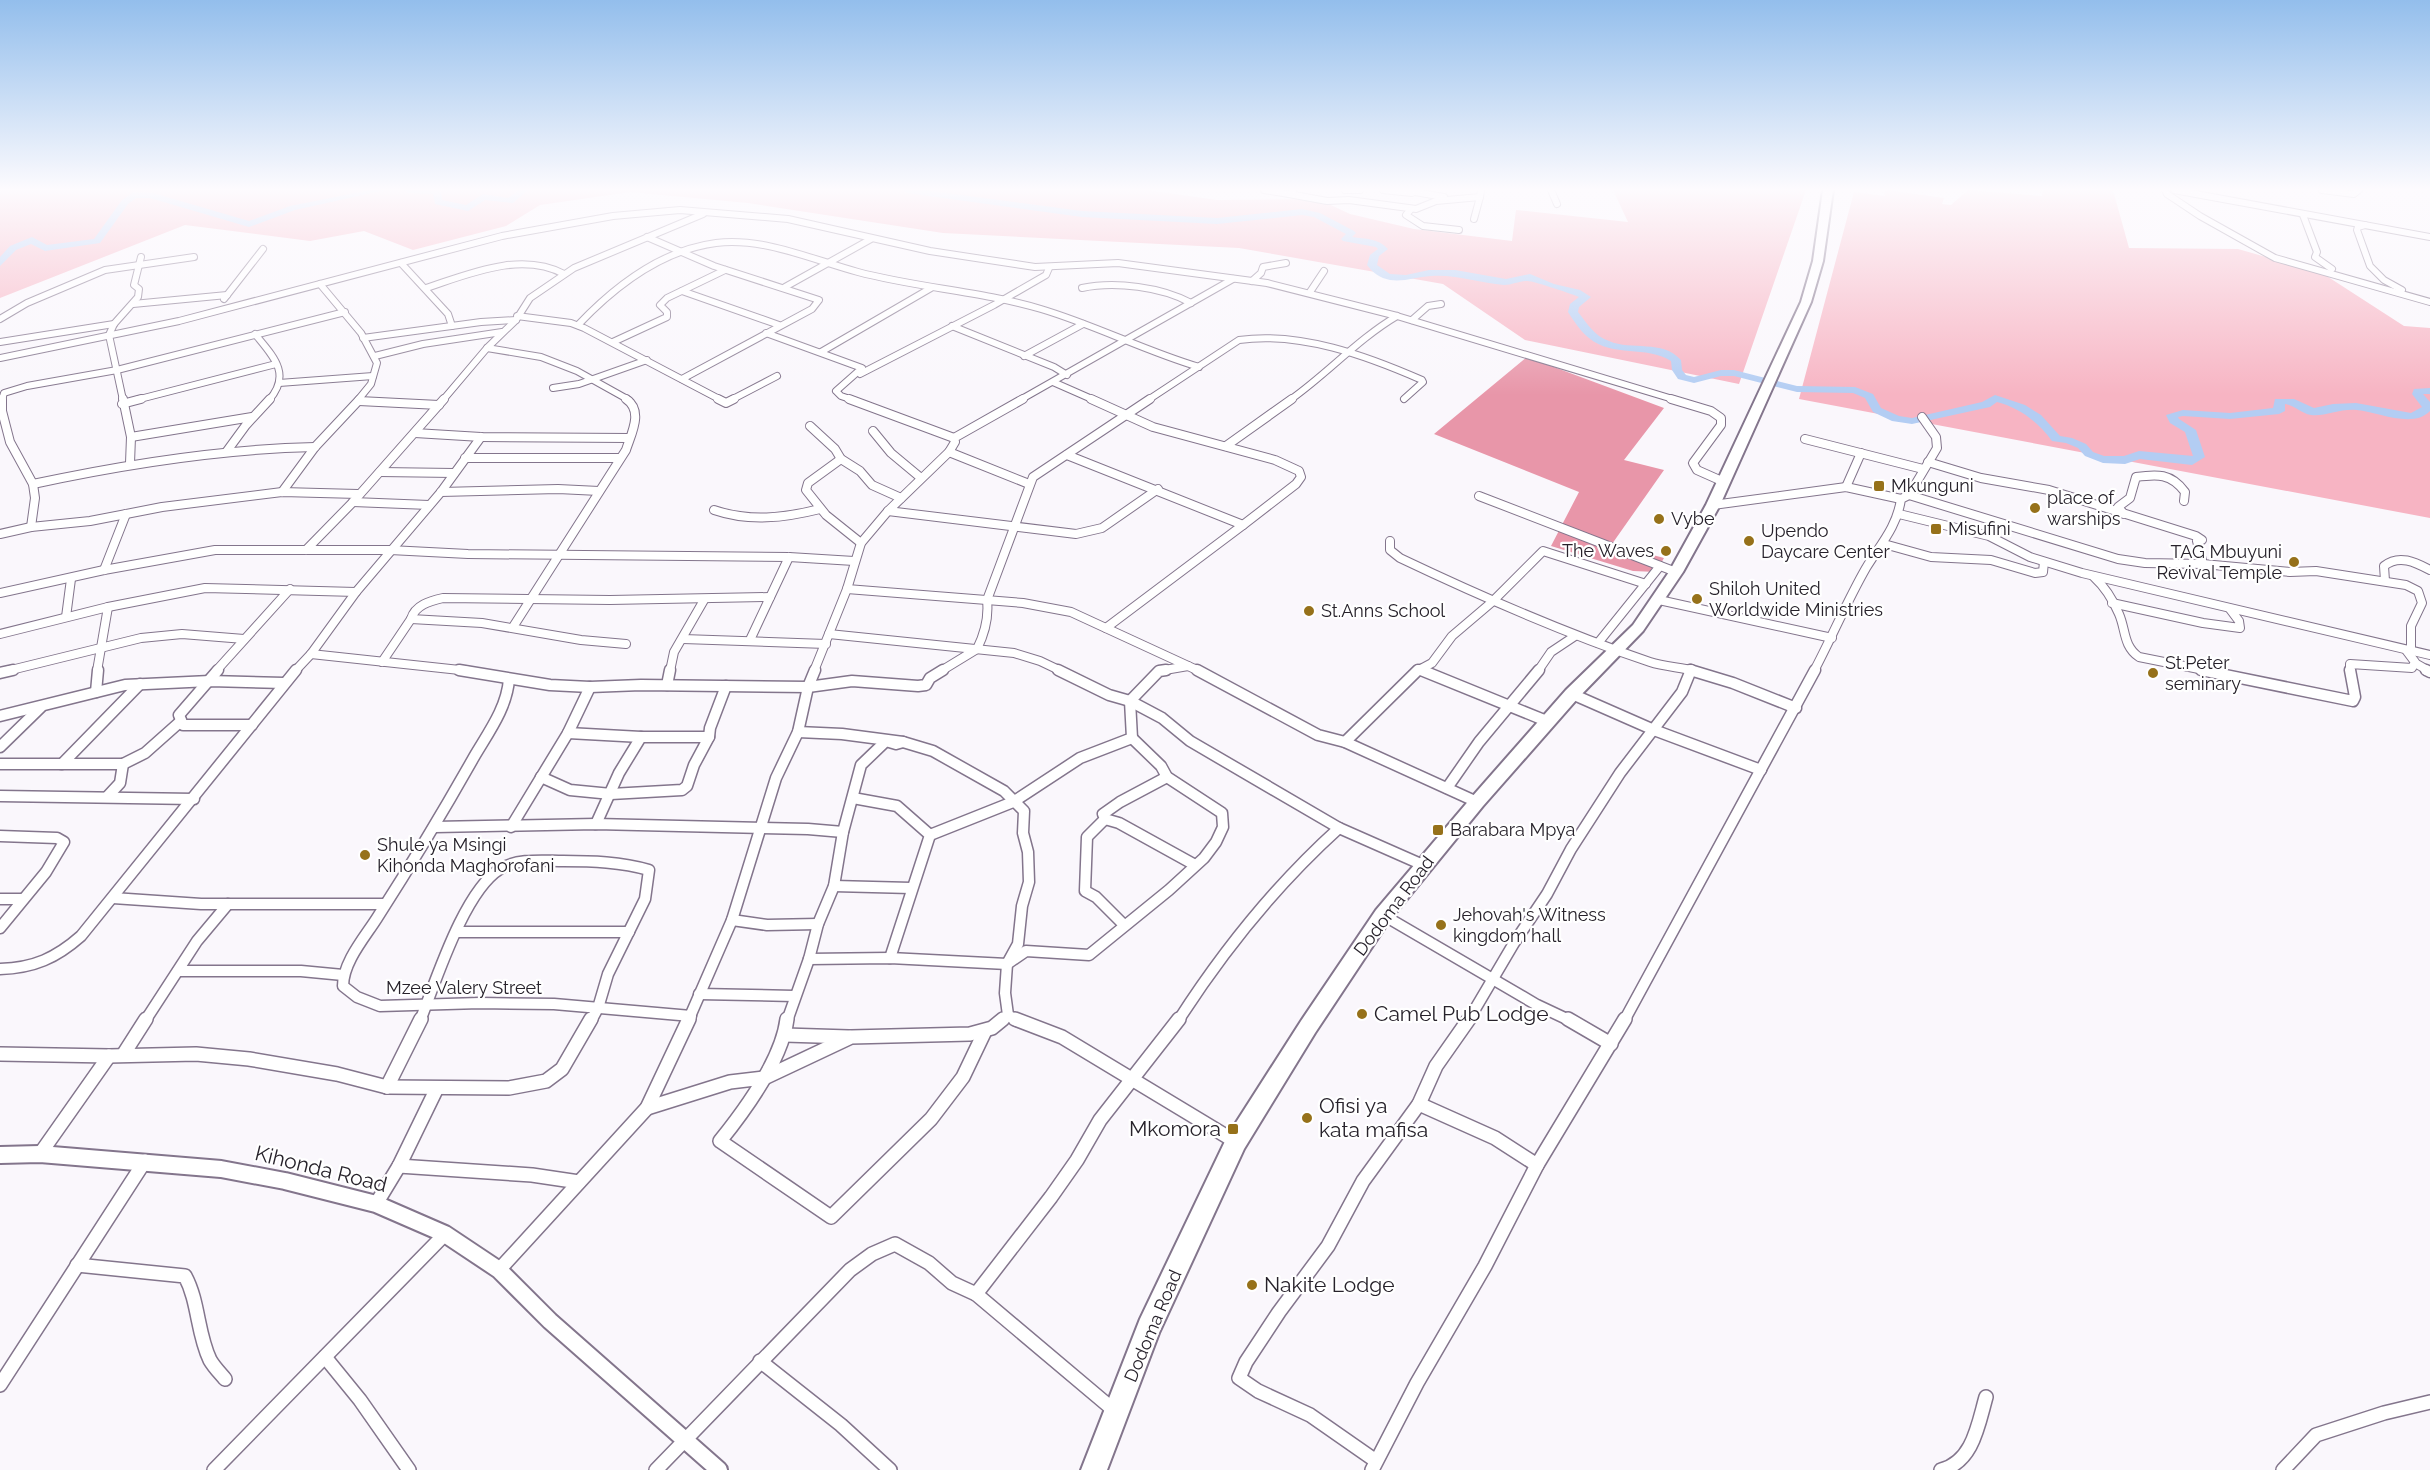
<svg xmlns="http://www.w3.org/2000/svg" width="2430" height="1470" font-family="Raleway,sans-serif">
<style>
.green{fill:#f7b4c3}
.forest{fill:#e896a9}
.lines{fill:none;stroke-linecap:round;stroke-linejoin:round}
.river{fill:#b3cdf3;fill-rule:evenodd}
.minor-far3-casing{stroke:#83758c;stroke-width:8}
.minor-far2-casing{stroke:#83758c;stroke-width:10}
.minor-far1-casing{stroke:#83758c;stroke-width:13}
.minor-casing{stroke:#83758c;stroke-width:16}
.tertiary-casing{stroke:#83758c;stroke-width:20}
.trunk-casing{stroke:#83758c;stroke-width:4}
.minor-far3{stroke:#fff;stroke-width:6}
.minor-far2{stroke:#fff;stroke-width:8}
.minor-far1{stroke:#fff;stroke-width:10}
.minor{stroke:#fff;stroke-width:13}
.tertiary{stroke:#fff;stroke-width:16}
.trunk{fill:#fff;fill-rule:evenodd}
.poi-dot{fill:#96711a;stroke:#fff;stroke-width:2}
.labels{text-anchor:middle;stroke-width:4.5;stroke-linejoin:round;paint-order:stroke}
.poi-label{font-size:18px;fill:#27222b;stroke:#fff;text-anchor:start}
.street-label{font-size:18px;fill:#27222b;stroke:#fff}
.near-poi-label{font-size:21px;fill:#27222b;stroke:#fff;text-anchor:start}
.near-street-label{font-size:21px;fill:#27222b;stroke:#fff}
</style>
<rect width="100%" height="100%" fill="#faf7fc"/>
<!-- green -->
<g class="green">
<polygon points="0,190 1147,190 1217,200 1318,199 1350,214 1414,229 1512,241 1516,210 1628,222 1613,190 1806,190 1739,384 1525,340 1443,284 1239,248 943,233 748,203 630,192 540,205 506,226 413,250 364,231 310,241 185,225 0,298"/>
<polygon points="1888,190 1944,198 1942,204 1951,205 1968,190 2042,196 2043,190 2113,190 2129,248 2238,249 2322,273 2404,326 2430,328 2430,518 1799,399 1854,192 1885,196 1884,192"/>
</g>
<!-- forest -->
<polygon class="forest" points="1527,357 1664,408 1624,460 1664,470 1612,544 1664,558 1656,572 1633,571 1551,546 1579,492 1434,434"/>
<g class="lines">
<!-- river -->
<g class="river">
<polygon points="370,190 385,190 295,210 249,227 150,198 136,198 128,204 100,243 45,251 31,244 16,250 0,266 0,257 10,246 32,237 47,245 94,239 122,200 134,192 153,193 249,221 290,206"/>
<polygon points="404,190 438,190 441,192 442,200 466,205 483,194 508,198 519,190 528,190 513,203 485,200 468,211 435,204 433,194 408,193"/>
<path d="M903,190H923L1082,211L1217,218L1302,209L1320,213L1354,231L1356,233L1352,237C1366,239 1378,238 1388,249L1379,256L1377,265L1390,274L1406,275L1429,270H1455L1506,279L1530,274L1554,284L1580,290L1591,297L1579,307L1578,312C1587,323 1594,336 1609,341C1632,351 1662,339 1681,360L1682,370L1686,375L1694,377L1721,370H1734L1797,386L1855,387L1873,394L1881,408L1899,416L1912,418L1982,402L1995,395L2025,405L2041,415L2060,436L2072,438L2086,444L2093,452L2104,456H2124L2139,451L2193,456L2185,432L2170,423L2166,415L2183,410L2230,413L2273,408L2275,399H2294L2314,408L2333,404L2356,403L2411,413L2422,407L2412,394L2414,389L2430,388V394H2423L2430,402V411C2413,429 2378,412 2357,410C2341,408 2324,417 2311,415C2301,413 2294,405 2285,404V411L2279,414L2230,419L2183,416L2178,417L2179,419L2196,430L2205,457L2192,465L2140,459L2125,464L2103,463L2085,456L2078,448L2066,443L2052,441C2038,422 2020,408 1997,402L1990,407L1912,424L1892,421L1873,412L1865,398L1853,393L1797,392L1734,376H1721L1694,383L1678,379L1672,370L1671,361C1646,345 1613,358 1589,338C1580,331 1574,321 1568,312L1570,304L1579,297C1575,295 1531,280 1527,281C1519,281 1512,285 1504,285C1479,283 1456,274 1431,276C1416,277 1404,282 1390,280C1380,278 1373,273 1367,265L1370,255L1378,249L1376,247L1343,241L1341,239L1346,234L1314,217L1302,215L1217,224L1082,217L907,193Z"/>
</g>
<defs>
<g id="minor-far3">
<polyline points="1264,190 1289,194 1293,191"/>
<polyline points="1345,190 1360,190"/>
<polyline points="1383,190 1412,193 1416,190"/>
<polyline points="1551,190 1557,204"/>
<polyline points="2165,190 2167,194 2200,216 2275,258 2430,302"/>
<polyline points="2174,190 2430,237"/>
<polyline points="2322,190 2354,194 2359,190"/>
<polyline points="1415,192 1444,197"/>
<polyline points="1289,194 1327,201 1349,200 1416,209 1436,201 1480,197 1481,190"/>
<polyline points="1411,209 1406,215 1423,226 1459,230"/>
<polyline points="2303,215 2317,252 2315,257 2332,269"/>
<polyline points="1474,219 1480,197"/>
<polyline points="2365,225 2358,227 2357,230 2370,266 2384,280 2402,290"/>
<polyline points="647,237 714,266 819,300 812,309 682,379"/>
<polyline points="401,263 448,314 452,326"/>
<polyline points="1252,281 1261,273 1263,267 1286,263"/>
<polyline points="320,284 361,333 377,363 371,384 358,400"/>
<polyline points="785,287 871,239"/>
<path d="M426,288C469,274 521,251 564,274"/>
<path d="M1082,288C1115,281 1162,287 1191,303"/>
<polyline points="682,291 779,325"/>
<polyline points="1310,292 1324,271"/>
<polyline points="224,299 263,249"/>
<polyline points="133,304 227,295"/>
<polyline points="517,316 571,323 584,328 721,400"/>
<polyline points="0,319 27,303 105,270 194,257"/>
<polyline points="1412,320 1428,306 1441,304"/>
<path d="M578,325C614,287 662,250 716,243C764,237 813,260 858,272C918,288 981,291 1041,309C1095,325 1145,351 1199,367"/>
<polyline points="952,326 1054,367 1067,375"/>
<polyline points="766,333 862,368 836,391 841,396 853,400"/>
<path d="M255,334C273,356 292,374 269,400"/>
<polyline points="363,338 481,322 516,320"/>
<polyline points="0,342 114,324"/>
<polyline points="613,342 667,317 667,312 660,305 667,298 725,270"/>
<polyline points="487,348 541,357 577,371 629,400"/>
<polyline points="821,352 931,288"/>
<polyline points="375,356 423,344 502,332"/>
<polyline points="1024,356 1083,324"/>
<polyline points="0,358 179,321 502,236 613,216 680,210 788,219 930,251 1035,267 1118,263 1267,283 1397,316 1676,400"/>
<polyline points="860,374 994,305 1046,275 1049,268"/>
<polyline points="1053,382 1094,400"/>
<polyline points="279,383 373,376"/>
<polyline points="553,388 579,384 647,360"/>
<polyline points="2,400 4,393 27,386 117,370 345,312"/>
<polyline points="123,400 109,335 114,324 138,297 139,289 134,285 141,257"/>
<polyline points="136,400 276,364"/>
<polyline points="443,400 487,348 516,320 530,298 574,268 703,214"/>
<polyline points="731,400 777,376"/>
<polyline points="1020,400 1233,279"/>
<path d="M1148,400L1239,340C1300,331 1367,356 1422,380L1423,382L1404,399"/>
<path d="M1290,400C1327,374 1358,339 1397,316"/>
</g>
<g id="minor-far2">
<polyline points="2,399 2,411 10,442 33,484 35,498 31,527"/>
<polyline points="123,399 131,437 130,463"/>
<polyline points="718,399 726,403 734,399"/>
<polyline points="849,399 954,438"/>
<polyline points="1091,399 1153,427 1275,460 1299,471 1301,477 1296,484 1243,525"/>
<polyline points="1671,399 1711,411 1721,418 1721,425 1693,463 1697,470 1724,482"/>
<polyline points="359,401 439,405"/>
<polyline points="122,404 141,399"/>
<polyline points="810,426 835,449 841,459 860,471 872,485 901,498"/>
<polyline points="873,431 891,453 921,478"/>
<polyline points="415,433 481,437 629,438"/>
<polyline points="131,437 252,417"/>
<polyline points="1805,439 1923,469"/>
<polyline points="1226,446 1292,399"/>
<polyline points="227,451 246,425 270,399"/>
<polyline points="949,452 1029,484"/>
<polyline points="1067,455 1243,525 1106,628"/>
<polyline points="465,458 620,458"/>
<polyline points="841,459 808,483 806,490 826,515 861,543"/>
<polyline points="1928,462 1981,478 2049,490 2196,536 2202,540 2197,541 2203,564"/>
<polyline points="380,472 454,473"/>
<path d="M33,484C126,464 219,449 315,447"/>
<polyline points="1846,487 1861,453"/>
<polyline points="282,492 315,447 360,399"/>
<polyline points="441,492 558,489 599,491"/>
<polyline points="1909,495 2118,559 2145,563 2203,564 2290,572 2316,571 2406,585 2418,591 2422,603 2411,626 2411,651"/>
<polyline points="1479,496 1676,572"/>
<polyline points="353,502 429,505"/>
<polyline points="1713,505 1846,487 1901,499"/>
<path d="M714,510C749,522 784,518 820,509"/>
<polyline points="888,511 1076,534 1102,528 1158,489"/>
<polyline points="1899,514 1989,536 2030,557 2082,573 2430,655"/>
<path d="M2124,514L2118,507L2130,498L2136,477C2157,474 2171,473 2185,492L2184,501"/>
<polyline points="0,534 31,527 90,521 162,507 282,492 358,494"/>
<path d="M1390,541V550L1400,558C1482,597 1564,633 1650,662C1665,667 1681,667 1695,671"/>
<polyline points="1884,544 1931,557 1991,560 2035,573 2043,572 2044,562"/>
<polyline points="306,550 353,502 444,399"/>
<polyline points="104,570 126,514"/>
<path d="M2094,577C2105,587 2113,600 2119,614C2126,630 2123,646 2139,657L2209,671"/>
<path d="M2385,581L2384,566C2399,554 2415,562 2430,570"/>
<polyline points="847,589 1023,603 1071,612 1199,671"/>
<polyline points="0,593 104,570 215,550 390,550 468,554 789,557 854,561"/>
<polyline points="1659,600 1832,638"/>
<polyline points="2112,603 2203,623 2240,628 2239,621 2230,609"/>
<polyline points="66,617 71,579"/>
<polyline points="411,619 482,623 581,640 626,644"/>
<path d="M513,627L626,450C631,434 644,411 626,399"/>
<polyline points="0,634 108,607 205,588 356,592 441,492 481,437"/>
<polyline points="829,634 1014,653 1040,661 1061,671"/>
<polyline points="683,639 826,644"/>
<polyline points="750,640 789,557"/>
<polyline points="1598,643 1660,566"/>
<polyline points="311,654 469,671"/>
<path d="M382,662L411,619C415,605 430,601 443,598L610,600L770,597"/>
<polyline points="2415,663 2429,671"/>
<polyline points="1419,669 1425,671"/>
<polyline points="7,671 141,638 182,634 244,639"/>
<polyline points="97,671 108,607"/>
<polyline points="216,671 290,589"/>
<polyline points="295,671 311,654 356,592"/>
<polyline points="670,671 674,652 704,600"/>
<polyline points="814,671 847,589 861,543 888,511 949,452 955,442 954,438 1023,399"/>
<path d="M941,671L977,649C985,633 989,618 987,600L1033,477L1150,399"/>
<polyline points="1159,671 1188,666"/>
<polyline points="1417,671 1432,663 1452,636 1492,602 1543,551 1646,584"/>
<polyline points="1538,671 1551,652 1575,636"/>
<path d="M1814,671C1832,637 1847,601 1866,568C1880,545 1897,527 1901,499L1909,495L1937,448L1936,437L1922,417"/>
<polyline points="2350,671 2350,664 2412,668 2415,662 2406,650"/>
</g>
<g id="minor-far1">
<polyline points="218,670 179,715 183,725 252,725"/>
<polyline points="459,670 550,685 590,687 641,685 808,687 852,681 918,686 926,685 930,678 943,670"/>
<polyline points="1058,670 1109,695 1130,701 1162,718 1190,741 1339,828 1423,865"/>
<polyline points="1197,670 1318,735 1345,742 1477,802"/>
<polyline points="1421,670 1549,722"/>
<polyline points="1690,670 1733,683 1796,708"/>
<polyline points="2201,670 2353,701 2355,697 2350,670"/>
<polyline points="2426,670 2430,672"/>
<polyline points="0,673 13,670"/>
<path d="M509,679C507,708 488,733 474,757C443,812 411,865 377,918C365,937 343,962 343,986L357,997L380,1006L480,1003L554,1004L691,1016"/>
<polyline points="667,685 670,670"/>
<polyline points="96,692 98,670"/>
<polyline points="1572,694 1654,730 1761,770"/>
<polyline points="0,716 125,685 210,681 284,683"/>
<polyline points="798,732 842,734 903,742 933,751 1004,791 1024,811 1023,833 1028,852 1029,882 1022,906 1018,944 1007,964 1005,993 1008,1015 1017,1021"/>
<polyline points="568,733 641,737"/>
<polyline points="1345,742 1418,670"/>
<polyline points="0,747 41,707"/>
<polyline points="0,764 123,764 120,783 107,797"/>
<polyline points="62,764 140,684"/>
<polyline points="123,764 145,753 181,721"/>
<polyline points="541,777 570,790 611,794 682,790 687,786 694,765 709,737 710,728 726,686"/>
<polyline points="1447,788 1479,742 1539,670"/>
<polyline points="0,796 194,799"/>
<polyline points="853,798 897,806 930,835 890,958"/>
<polyline points="1105,819 1119,823 1195,865"/>
<polyline points="596,824 619,773 641,737 709,737"/>
<polyline points="435,827 596,824 808,829 843,832"/>
<polyline points="511,827 568,733 590,687"/>
<polyline points="930,835 1013,802 1080,758 1132,738 1130,701 1159,671 1166,670"/>
<polyline points="0,836 57,838 64,842 46,872 0,928"/>
<polyline points="834,886 911,888"/>
<polyline points="113,898 201,904 385,904"/>
<polyline points="0,899 22,899"/>
<polyline points="1383,915 1537,1005 1571,1021"/>
<polyline points="732,920 767,925 818,924"/>
<polyline points="1124,925 1096,897 1085,891 1087,837 1105,819 1103,814 1120,802 1167,777"/>
<polyline points="458,932 629,932"/>
<polyline points="809,959 890,958 1007,964 1026,951 1089,955 1169,890 1204,858 1216,842 1223,827 1222,813 1167,777 1161,766 1132,738"/>
<path d="M0,969C34,968 56,958 81,936L296,670"/>
<polyline points="178,971 301,971 343,975"/>
<polyline points="699,994 794,996"/>
<polyline points="145,1021 197,941 228,904"/>
<path d="M420,1021C436,981 464,891 500,869C518,858 543,861 563,861C592,861 621,862 649,870L645,899L608,974L598,1008L591,1021"/>
<polyline points="688,1021 732,920 776,778 798,732 808,687 815,670"/>
<polyline points="787,1021 809,959 818,924 834,886 843,832 861,765 886,741 896,744 903,742"/>
<polyline points="1001,1021 1008,1015"/>
<path d="M1178,1021C1223,951 1277,884 1339,828"/>
<polyline points="1468,1021 1514,943 1547,894 1571,849 1620,773 1682,692 1691,670"/>
<polyline points="1624,1021 1815,670"/>
</g>
<g id="minor">
<path d="M787,1019C782,1059 745,1110 720,1141L831,1217L931,1119L963,1077L985,1031"/>
<polyline points="1015,1019 1062,1037 1236,1142"/>
<polyline points="1568,1019 1611,1044"/>
<polyline points="785,1035 849,1037"/>
<polyline points="0,1054 109,1056 196,1054 249,1059 337,1074 387,1087"/>
<polyline points="123,1055 146,1019"/>
<polyline points="387,1087 509,1088 546,1081 562,1069 591,1019"/>
<polyline points="387,1087 421,1019"/>
<polyline points="1419,1104 1495,1138 1537,1165"/>
<polyline points="647,1108 730,1082 764,1078 851,1037 970,1034 992,1028 1003,1019"/>
<polyline points="40,1154 109,1056"/>
<polyline points="399,1166 532,1175 579,1182"/>
<polyline points="376,1204 399,1166 437,1088"/>
<path d="M77,1265L185,1276C199,1302 197,1333 210,1360C214,1367 220,1373 225,1379"/>
<polyline points="499,1270 647,1108 689,1019"/>
<polyline points="976,1294 1051,1197 1077,1160 1100,1120 1179,1019"/>
<polyline points="325,1357 360,1400 409,1470"/>
<polyline points="760,1361 841,1425 890,1470"/>
<polyline points="0,1385 145,1161"/>
<polyline points="1376,1461 1310,1415 1258,1391 1239,1378 1246,1362 1279,1312 1328,1246 1363,1181 1419,1104 1436,1066 1469,1019"/>
<polyline points="214,1470 445,1234"/>
<polyline points="656,1470 850,1270 872,1254 895,1244 929,1263 952,1283 976,1294 1116,1412"/>
<polyline points="1372,1470 1417,1383 1485,1266 1537,1165 1625,1019"/>
<path d="M1941,1470C1973,1462 1978,1425 1986,1397"/>
<polyline points="2283,1470 2316,1435 2384,1413 2430,1402"/>
</g>
<polyline id="tertiary" points="0,1155 40,1154 221,1169 285,1181 376,1204 445,1234 499,1270 550,1321 719,1470"/>
<polygon id="trunk" points="1823,190 1833,190 1823,261 1811,302 1720,505 1683,572 1643,631 1578,698 1483,806 1390,920 1315,1033 1244,1149 1159,1333 1107,1470 1081,1470 1140,1319 1228,1135 1301,1021 1376,910 1471,798 1566,690 1633,625 1669,572 1706,505 1801,302 1813,261"/>
</defs>
<!-- minor-far3 casing -->
<use href="#minor-far3" class="minor-far3-casing"/>
<!-- minor-far2 casing -->
<use href="#minor-far2" class="minor-far2-casing"/>
<!-- minor-far1 casing -->
<use href="#minor-far1" class="minor-far1-casing"/>
<!-- minor casing -->
<use href="#minor" class="minor-casing"/>
<!-- tertiary casing -->
<use href="#tertiary" class="tertiary-casing"/>
<!-- trunk casing -->
<use href="#trunk" class="trunk-casing"/>
<!-- minor-far3 -->
<use href="#minor-far3" class="minor-far3"/>
<!-- minor-far2 -->
<use href="#minor-far2" class="minor-far2"/>
<!-- minor-far1 -->
<use href="#minor-far1" class="minor-far1"/>
<!-- minor -->
<use href="#minor" class="minor"/>
<!-- tertiary -->
<use href="#tertiary" class="tertiary"/>
<!-- trunk -->
<use href="#trunk" class="trunk"/>
</g>
<!-- sky -->
<linearGradient id="sky" x2="0" y2="1"><stop stop-color="#93beec"/><stop offset="0.48" stop-color="#fdfbfe"/><stop offset="1" stop-color="#fdfbfe" stop-opacity="0"/></linearGradient>
<rect width="2430" height="395" fill="url(#sky)"/>
<!-- markers -->
<g class="poi-dot">
<rect x="1873" y="480" width="12" height="12" rx="3"/>
<circle cx="2035" cy="508" r="6"/>
<circle cx="1659" cy="519" r="6"/>
<rect x="1930" y="523" width="12" height="12" rx="3"/>
<circle cx="1749" cy="541" r="6"/>
<circle cx="1666" cy="551" r="6"/>
<circle cx="2294" cy="562" r="6"/>
<circle cx="1697" cy="599" r="6"/>
<circle cx="1309" cy="611" r="6"/>
<circle cx="2153" cy="673" r="6"/>
<rect x="1432" y="824" width="12" height="12" rx="3"/>
<circle cx="365" cy="855" r="6"/>
<circle cx="1441" cy="925" r="6"/>
<circle cx="1362" cy="1014" r="6"/>
<circle cx="1307" cy="1118" r="6"/>
<rect x="1227" y="1123" width="12" height="12" rx="3"/>
<circle cx="1252" cy="1285" r="6"/>
</g>
<g class="labels">
<!-- poi labels -->
<g class="poi-label">
<text x="1891" y="492">Mkunguni</text>
<text x="2047" y="504">place of<tspan x="2047" dy="21">warships</tspan></text>
<text x="1671" y="525">Vybe</text>
<text x="1948" y="535">Misufini</text>
<text x="1761" y="537">Upendo<tspan x="1761" dy="21">Daycare Center</tspan></text>
<text x="1654" y="557" text-anchor="end">The Waves</text>
<text x="2282" y="558" text-anchor="end">TAG Mbuyuni<tspan x="2282" dy="21">Revival Temple</tspan></text>
<text x="1709" y="595">Shiloh United<tspan x="1709" dy="21">Worldwide Ministries</tspan></text>
<text x="1321" y="617">St.Anns School</text>
<text x="2165" y="669">St.Peter<tspan x="2165" dy="21">seminary</tspan></text>
<text x="1450" y="836">Barabara Mpya</text>
<text x="377" y="851">Shule ya Msingi<tspan x="377" dy="21">Kihonda Maghorofani</tspan></text>
<text x="1453" y="921">Jehovah's Witness<tspan x="1453" dy="21">kingdom hall</tspan></text>
</g>
<!-- street labels -->
<g class="street-label">
<text transform="translate(1394 906) rotate(-53)" y="6">Dodoma Road</text>
<text x="464" y="994">Mzee Valery Street</text>
<text transform="translate(1153 1326) rotate(-67)" y="6">Dodoma Road</text>
</g>
<!-- near-poi labels -->
<g class="near-poi-label">
<text x="1374" y="1021">Camel Pub Lodge</text>
<text x="1319" y="1113">Ofisi ya<tspan x="1319" dy="24">kata mafisa</tspan></text>
<text x="1221" y="1136" text-anchor="end">Mkomora</text>
<text x="1264" y="1292">Nakite Lodge</text>
</g>
<!-- near-street labels -->
<g class="near-street-label">
<text transform="translate(321 1169) rotate(14)" y="7">Kihonda Road</text>
</g>
</g>
</svg>
